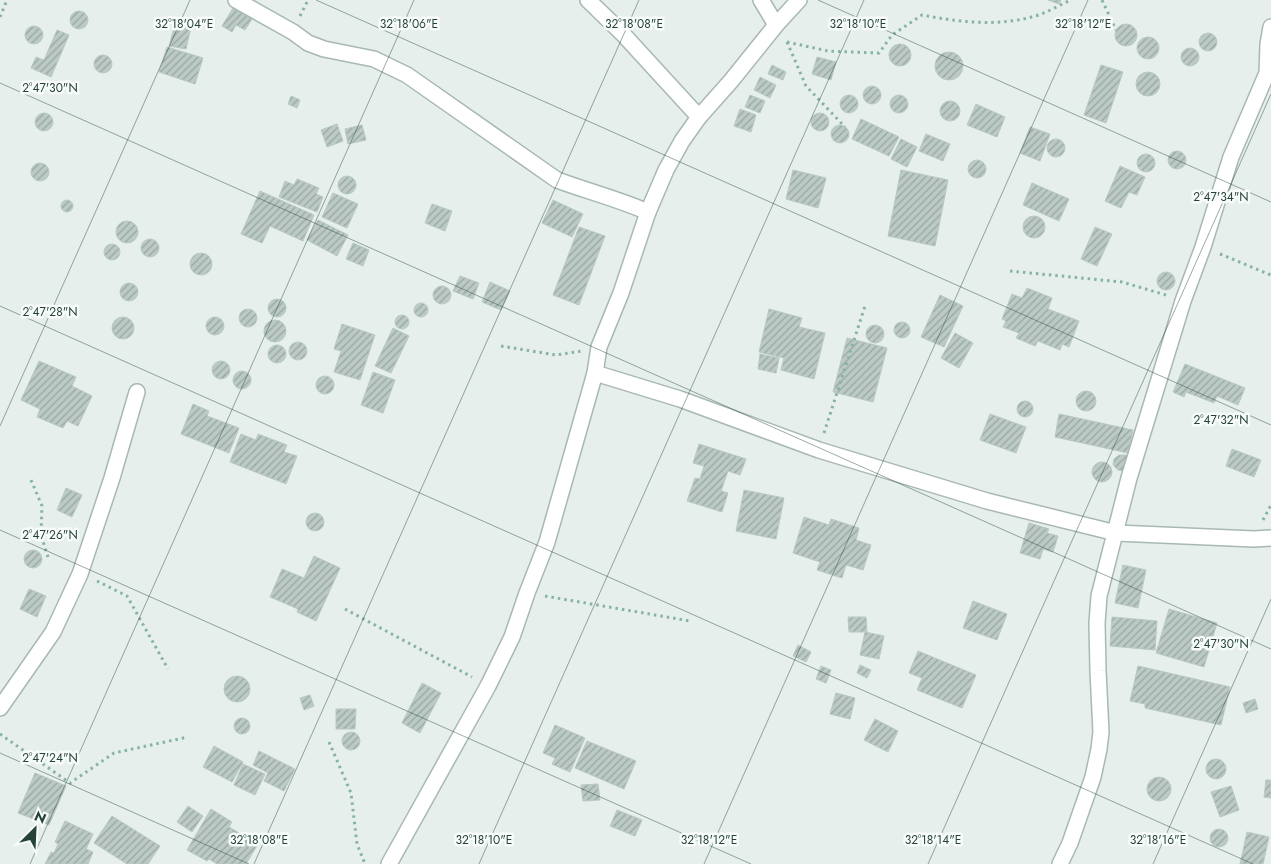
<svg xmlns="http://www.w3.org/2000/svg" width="1271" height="864" font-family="Jost,sans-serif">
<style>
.building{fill:url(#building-hatch);stroke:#b8c9c2}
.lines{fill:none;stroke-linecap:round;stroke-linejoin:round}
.minor-casing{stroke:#a8b8b2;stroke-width:18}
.path{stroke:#86b3a5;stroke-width:3;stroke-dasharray:2.5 4;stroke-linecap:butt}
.minor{stroke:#fff;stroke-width:15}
.ticks{fill:none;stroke:#24423a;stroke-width:1;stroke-opacity:0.45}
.ticks-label{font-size:12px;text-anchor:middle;fill:#24423a;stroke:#f7fbf9;stroke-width:5;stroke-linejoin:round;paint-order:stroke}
</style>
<defs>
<pattern id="building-hatch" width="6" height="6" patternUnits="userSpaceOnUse" patternTransform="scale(1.25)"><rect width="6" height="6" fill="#bbcac4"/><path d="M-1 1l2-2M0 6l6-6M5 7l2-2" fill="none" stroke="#98a6a0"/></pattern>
</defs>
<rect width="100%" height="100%" fill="#e6efeb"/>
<!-- building -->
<g class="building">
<polygon points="1048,0 1061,0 1059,4"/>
<polygon points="233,8 252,19 245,30 236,25 232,32 222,26"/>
<circle cx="79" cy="20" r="9"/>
<polygon points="175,24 191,27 186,49 169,46"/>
<circle cx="1126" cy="35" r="11"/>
<circle cx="34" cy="35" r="9"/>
<polygon points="57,30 69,35 51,77 31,68 36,57 44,60"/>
<circle cx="1208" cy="42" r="9"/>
<circle cx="1148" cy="48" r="11"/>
<circle cx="900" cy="55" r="11"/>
<polygon points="167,47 203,58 195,84 159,72"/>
<circle cx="1190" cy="57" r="9"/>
<circle cx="949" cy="66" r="14"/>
<circle cx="103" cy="64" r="9"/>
<polygon points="817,57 836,62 831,80 812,74"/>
<polygon points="772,65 786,72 783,80 768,74"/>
<polygon points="1101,65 1123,72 1106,123 1084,115"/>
<circle cx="1148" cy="84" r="12"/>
<polygon points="760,77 776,85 770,98 754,90"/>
<circle cx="872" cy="95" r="9"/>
<circle cx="899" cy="104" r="9"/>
<circle cx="849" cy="104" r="9"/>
<polygon points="750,95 765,101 760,113 745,107"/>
<polygon points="291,96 300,100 297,108 288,104"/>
<circle cx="950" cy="111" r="10"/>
<polygon points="976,104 1005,117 997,137 967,125"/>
<polygon points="740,109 756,115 751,132 734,126"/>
<circle cx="44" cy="122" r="9"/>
<circle cx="820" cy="122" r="9"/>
<polygon points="861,119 899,137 889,156 852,139"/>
<polygon points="337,124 343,141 327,147 321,130"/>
<circle cx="840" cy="134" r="9"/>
<polygon points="362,125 366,140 348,144 345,129"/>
<polygon points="1030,127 1050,134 1040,161 1020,153"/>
<polygon points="926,134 950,144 943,161 919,151"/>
<circle cx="1056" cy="148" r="9"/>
<polygon points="901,139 917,147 907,167 891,159"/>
<circle cx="1177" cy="160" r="9"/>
<circle cx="1146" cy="163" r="9"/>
<circle cx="977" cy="169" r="9"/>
<circle cx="40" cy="172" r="9"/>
<polygon points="1120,166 1145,177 1137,195 1129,192 1121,208 1105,201"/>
<polygon points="793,170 826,178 818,208 786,199"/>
<polygon points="901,170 948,180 935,246 888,236"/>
<circle cx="347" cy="185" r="9"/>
<polygon points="297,179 319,188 316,194 323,197 317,212 279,197 285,181 294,185"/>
<polygon points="1032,183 1069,199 1059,221 1023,205"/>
<polygon points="260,191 314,215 303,241 270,226 262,243 241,234"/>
<polygon points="333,193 358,204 347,228 322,217"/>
<circle cx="67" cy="206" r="6"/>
<polygon points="553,200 583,214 572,237 542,223"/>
<polygon points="432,204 452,211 445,231 425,223"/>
<circle cx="1034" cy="227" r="11"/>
<polygon points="318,220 348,235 337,256 307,240"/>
<circle cx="127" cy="232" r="11"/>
<polygon points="579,227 605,236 579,305 553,295"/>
<polygon points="1095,227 1112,234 1097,266 1081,259"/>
<circle cx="150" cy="248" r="9"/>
<polygon points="353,243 369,250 363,266 346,259"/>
<circle cx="112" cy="252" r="8"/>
<circle cx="201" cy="264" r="11"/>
<circle cx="1166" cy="281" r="9"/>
<polygon points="460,276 479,283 473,299 453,291"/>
<polygon points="490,282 510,291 501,310 482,302"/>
<circle cx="129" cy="292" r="9"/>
<circle cx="442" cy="295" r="9"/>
<polygon points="1027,288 1052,298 1048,309 1079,321 1069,347 1062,344 1060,350 1038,341 1035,346 1016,338 1019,333 1003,327 1006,321 1002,319 1012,294 1022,298"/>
<polygon points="940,295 963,306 944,347 921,337"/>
<circle cx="277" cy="308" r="9"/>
<circle cx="421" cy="310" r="7"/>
<circle cx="248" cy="318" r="9"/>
<polygon points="769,309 802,318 799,327 825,333 814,379 781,370 784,358 759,352"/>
<circle cx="402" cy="322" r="7"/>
<circle cx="215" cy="326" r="9"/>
<circle cx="123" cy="328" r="11"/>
<circle cx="275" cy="331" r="11"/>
<circle cx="902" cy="330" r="8"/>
<polygon points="342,324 375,335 360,380 334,372 341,351 334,349"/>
<circle cx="875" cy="334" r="9"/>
<polygon points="393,328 409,336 391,373 375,366"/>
<polygon points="955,333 973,343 959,368 941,358"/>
<polygon points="847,338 887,348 873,402 833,392"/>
<circle cx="298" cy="351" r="9"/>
<circle cx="277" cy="354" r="9"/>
<polygon points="760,354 779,358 776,373 758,369"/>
<circle cx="221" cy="370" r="9"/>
<polygon points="39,361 76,377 72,386 92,396 78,426 67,421 63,428 37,417 40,409 21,400"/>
<polygon points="1185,364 1245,388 1238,405 1217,396 1214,403 1186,392 1184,397 1173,392"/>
<circle cx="242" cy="380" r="9"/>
<polygon points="373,372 395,380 383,413 361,405"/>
<circle cx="325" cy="385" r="9"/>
<circle cx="1086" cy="401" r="10"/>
<circle cx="1025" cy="409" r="8"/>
<polygon points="193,404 209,411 207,416 239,428 229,453 181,434"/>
<polygon points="990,414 1026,427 1016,453 980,440"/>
<polygon points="1059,414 1133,430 1128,453 1055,437"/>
<polygon points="241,434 256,440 258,434 287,445 284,452 297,456 286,484 230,462"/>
<polygon points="699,444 746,459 740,475 728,471 721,491 728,493 722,512 687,501 695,478 700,479 704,466 693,463"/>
<polygon points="1232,449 1261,460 1254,477 1226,466"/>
<polygon points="1119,455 1126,455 1130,460 1124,471 1118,470 1113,465 1114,459"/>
<circle cx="1102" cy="472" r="10"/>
<polygon points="66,488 82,495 72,517 57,510"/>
<polygon points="744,490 784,498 776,539 736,531"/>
<circle cx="315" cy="522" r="9"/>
<polygon points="804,517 829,525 831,519 859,528 856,540 871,545 863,570 846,565 842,578 817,570 820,562 793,553"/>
<polygon points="1029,523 1049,529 1047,533 1058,536 1053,552 1043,549 1040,559 1020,553"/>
<circle cx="33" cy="559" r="9"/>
<polygon points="314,556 340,568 316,621 297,612 298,609 270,597 282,569 304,578"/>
<polygon points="1123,565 1146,570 1138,608 1115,603"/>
<polygon points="29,589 46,596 37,617 20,609"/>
<polygon points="973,601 1007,614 997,640 963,628"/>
<polygon points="1169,609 1217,623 1204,667 1156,653"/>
<polygon points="848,617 866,617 867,632 849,632"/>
<polygon points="1112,617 1157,621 1155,650 1110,646"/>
<polygon points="865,632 884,636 879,659 860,655"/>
<polygon points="798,645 811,652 806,662 793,656"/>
<polygon points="918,651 976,675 962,708 917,690 922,678 909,673"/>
<polygon points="860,665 871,670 867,678 857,673"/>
<polygon points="821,666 831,670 826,683 816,679"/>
<polygon points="1138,666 1230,687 1221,725 1145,708 1145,704 1130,701"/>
<circle cx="237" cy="689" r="13"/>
<polygon points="422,683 441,693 420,733 402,723"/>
<polygon points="836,693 855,698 850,719 830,714"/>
<polygon points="310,695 314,706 304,710 300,698"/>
<polygon points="1255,699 1258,709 1246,713 1243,703"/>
<polygon points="336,709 356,709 355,729 336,729"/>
<circle cx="242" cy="726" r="8"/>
<polygon points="875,719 898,731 888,752 864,740"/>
<polygon points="555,725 585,738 570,772 552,764 555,758 543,753"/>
<circle cx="351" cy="741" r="9"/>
<polygon points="587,741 636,761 624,789 575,768"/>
<polygon points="214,746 243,762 232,782 203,767"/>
<polygon points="259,751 295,769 284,791 264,781 268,773 253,765"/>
<circle cx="1216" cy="769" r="10"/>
<polygon points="243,764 265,774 255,795 234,785"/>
<polygon points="35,773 66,786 49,825 18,813"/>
<circle cx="1159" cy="789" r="12"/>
<polygon points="1266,780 1271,780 1271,798 1264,797"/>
<polygon points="598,784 600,800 583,801 581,785"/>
<polygon points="1231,786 1239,810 1220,817 1211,792"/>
<polygon points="188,806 203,816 192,832 177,822"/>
<polygon points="211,809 232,822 229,827 258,844 246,864 217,864 209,859 207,861 187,850"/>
<polygon points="617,810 642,820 635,836 610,826"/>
<polygon points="112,816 160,846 148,864 127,864 94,843"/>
<polygon points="65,821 93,834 86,849 93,852 88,864 45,864 51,852 54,853 58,844 55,842"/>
<circle cx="1219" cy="838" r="9"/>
<polygon points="1247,832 1269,837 1263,864 1240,864"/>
</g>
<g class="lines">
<defs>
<g id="minor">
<path d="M236,0L293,32L308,43L324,49L374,59L407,75L557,180C587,191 618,199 648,212"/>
<polyline points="588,0 622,33 699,117"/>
<polyline points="761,0 776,25"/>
<polyline points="595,373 680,399 819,450 987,501 1116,533 1254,539 1271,538"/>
<polyline points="0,708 53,632 80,574 112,478 137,392"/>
<polyline points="389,864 488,686 512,637 527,593 547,542 595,373 599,347 621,293 648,212 666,170 682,141 699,117 731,81 776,25 799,0"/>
<polyline points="1060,864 1070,843 1093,777 1099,749 1101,732 1098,671 1097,623 1099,596 1129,478 1183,301 1203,247 1231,157 1267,73 1268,44 1271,27"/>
</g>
</defs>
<!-- minor casing -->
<use href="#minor" class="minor-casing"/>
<!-- path -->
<g class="path">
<polyline points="1102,0 1116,30"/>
<polyline points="300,16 308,0"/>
<polyline points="0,17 7,0"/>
<path d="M787,42L828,51L879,53L892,35L922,15C959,22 998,27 1035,16C1047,13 1059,5 1071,0"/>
<polyline points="787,42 806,86 845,127"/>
<polyline points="1220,254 1271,275"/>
<polyline points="1010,271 1122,282 1166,295"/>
<polyline points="501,346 556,355 582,351"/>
<polyline points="824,433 865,306"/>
<polyline points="31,480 42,506 41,535 48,557"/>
<polyline points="1263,520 1271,505"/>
<polyline points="97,581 127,596 168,669"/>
<polyline points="545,596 690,621"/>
<polyline points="345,609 472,677"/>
<polyline points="0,734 70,783 114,753 188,737"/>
<polyline points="329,742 351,793 357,844 365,864"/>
</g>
<!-- minor -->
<use href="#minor" class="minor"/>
</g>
<!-- ticks -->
<path class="ticks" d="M316,0L1271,425M818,0L1271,202M0,83L1271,649M0,306L1253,864M0,426L190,0M0,530L751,864M0,753L249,864M30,864L414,0M254,864L639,0M479,864L864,0M704,864L1088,0M928,864L1271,94M1153,864L1271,599"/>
<g class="ticks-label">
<text x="184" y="28">32°18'04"E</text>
<text x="858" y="28">32°18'10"E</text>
<text x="409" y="28">32°18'06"E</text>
<text x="634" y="28">32°18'08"E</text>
<text x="1083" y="28">32°18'12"E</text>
<text x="50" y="92">2°47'30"N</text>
<text x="1221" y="201">2°47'34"N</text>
<text x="50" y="316">2°47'28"N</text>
<text x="1221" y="424">2°47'32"N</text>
<text x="50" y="539">2°47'26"N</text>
<text x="1221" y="648">2°47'30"N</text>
<text x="50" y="762">2°47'24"N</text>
<text x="259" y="844">32°18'08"E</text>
<text x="484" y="844">32°18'10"E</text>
<text x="709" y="844">32°18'12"E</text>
<text x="933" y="844">32°18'14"E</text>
<text x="1158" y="844">32°18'16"E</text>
</g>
<!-- north arrow -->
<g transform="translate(35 829) rotate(24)" stroke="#f7fbf9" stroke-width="4" paint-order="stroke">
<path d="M0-4L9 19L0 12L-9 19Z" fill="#24423a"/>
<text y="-8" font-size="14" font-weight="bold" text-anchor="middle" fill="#24423a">N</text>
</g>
</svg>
